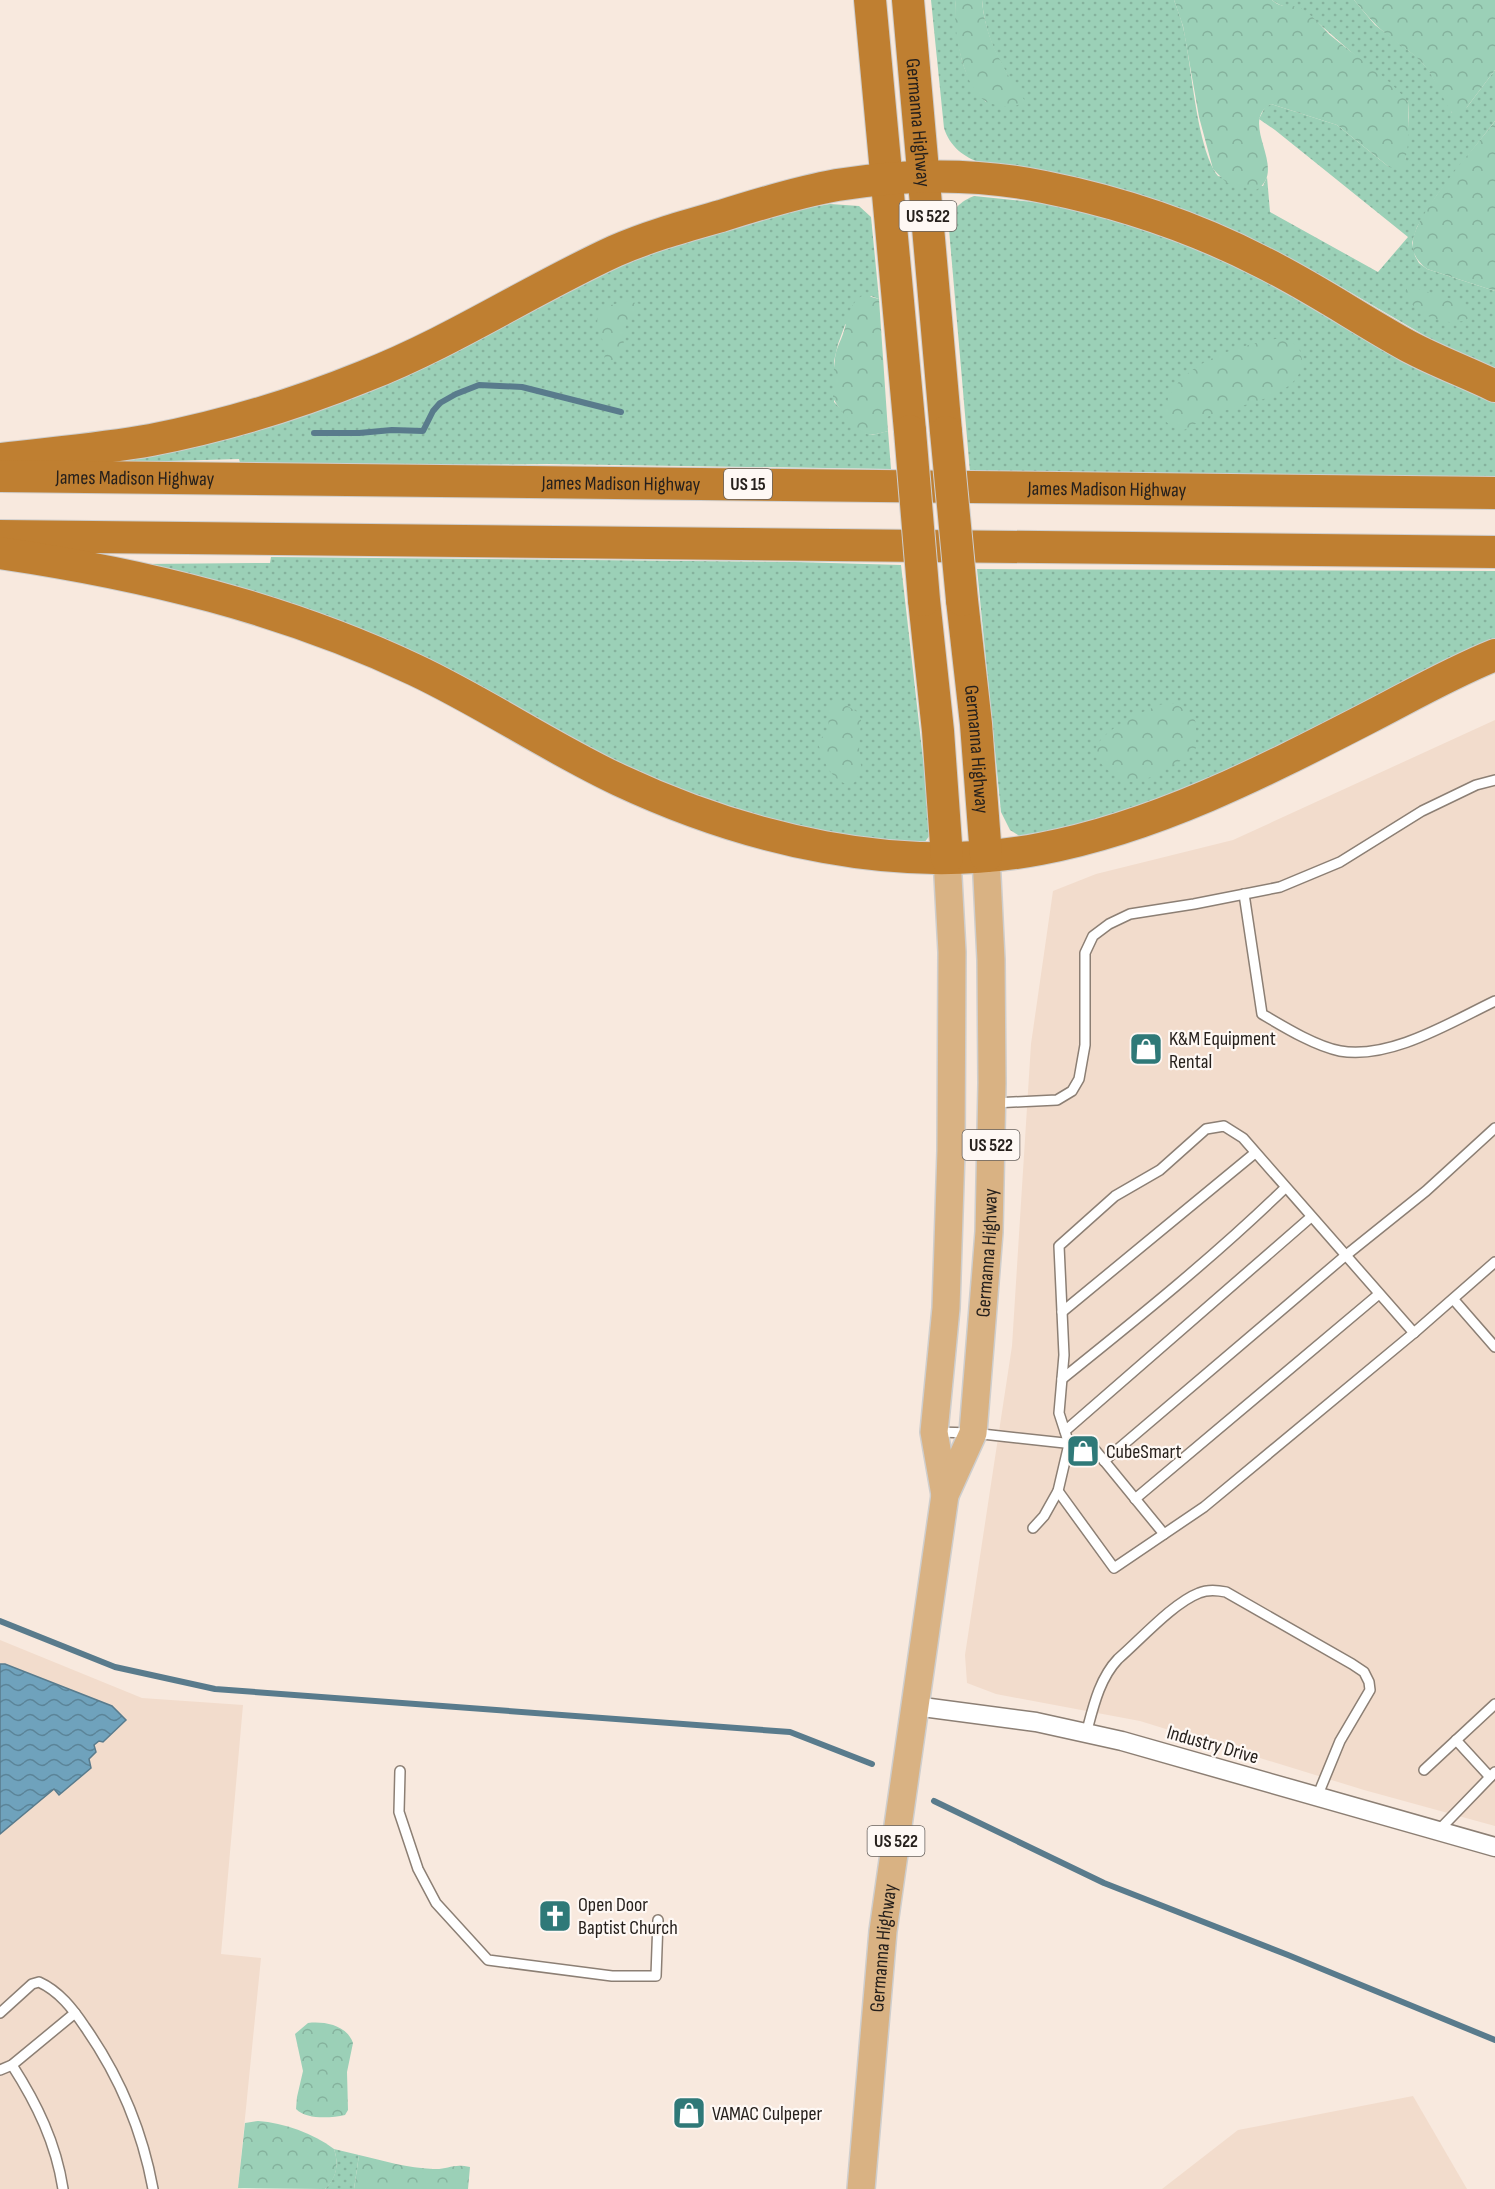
<svg xmlns="http://www.w3.org/2000/svg" width="1495" height="2189" font-family="'Sofia Sans Condensed',sans-serif">
<style>
.built{fill:#f2dccc}
.grass{fill:url(#grass-dots)}
.forest{fill:url(#forest-crowns)}
.water{fill:url(#water-waves);stroke:#597b8c;stroke-width:1.5}
.lines{fill:none;stroke-linecap:round;stroke-linejoin:round}
.stream{stroke:#597b8c;stroke-width:6}
.lane-casing{stroke:#8c7f74;stroke-width:12}
.street-casing{stroke:#8c7f74;stroke-width:21}
.primary-casing{stroke:#cfcecd;stroke-width:30}
.highway-casing{stroke:#cfcecd;stroke-width:34}
.lane{stroke:#fff;stroke-width:9}
.street{stroke:#fff;stroke-width:18}
.primary{stroke:#d9b283;stroke-width:27}
.highway{stroke:#bf7f31;stroke-width:32}
.highway-bridge-casing{stroke:#cfcecd;stroke-width:34;stroke-linecap:butt}
.highway-bridge{stroke:#bf7f31;stroke-width:32}
.labels{text-anchor:middle;stroke-width:4.5;stroke-linejoin:round;paint-order:stroke}
.shield{fill:#fef8f4;stroke:#67615d;stroke-width:1.5}
.shield-label{font-size:18px;font-weight:bold;fill:#26201c}
.street-label{font-size:20px;fill:#26201c;stroke:#fef8f4}
.poi-label{font-size:20px;fill:#26201c;stroke:#fef8f4;text-anchor:start}
</style>
<defs>
<pattern id="grass-dots" width="8" height="8" patternUnits="userSpaceOnUse" patternTransform="scale(1.5)"><rect width="8" height="8" fill="#9bd0b7"/><path d="M2 2h.1M6 6h.1" fill="none" stroke="#85b29d" stroke-width="1.8" stroke-linecap="round"/></pattern>
<pattern id="forest-crowns" width="20" height="18" patternUnits="userSpaceOnUse" patternTransform="scale(1.5)"><rect width="20" height="18" fill="#9bd0b7"/><path d="M2 6a3 3 0 1 1 6 0M12 15a3 3 0 1 1 6 0" fill="none" stroke="#85b29d"/></pattern>
<pattern id="water-waves" width="16" height="10" patternUnits="userSpaceOnUse" patternTransform="scale(1.5)"><rect width="16" height="10" fill="#6fa2bc"/><path d="M0 5q4-4 8 0t8 0" fill="none" stroke="#5b8498"/></pattern>
</defs>
<rect width="100%" height="100%" fill="#f8e9de"/>
<!-- built -->
<g class="built">
<polygon points="1495,720 1495,1826 1364,1790 1140,1721 996,1694 967,1683 965,1655 1012,1346 1031,1044 1053,891 1096,874 1233,840"/>
<polygon points="0,1640 142,1698 243,1705 221,1954 261,1958 238,2188 244,2189 0,2189"/>
<polygon points="1413,2096 1467,2189 1162,2189 1238,2130"/>
</g>
<!-- grass -->
<g class="grass">
<path d="M931,0H956C955,9 956,19 957,28C960,60 964,77 986,102L1009,77C994,54 984,27 982,0H1174C1177,9 1181,18 1183,27C1192,65 1196,147 1218,176L1263,186L1267,177L1270,212L1378,272L1408,237L1275,130L1259,119L1265,107L1271,104L1337,125L1389,167L1405,160L1409,118L1408,102L1308,14C1294,5 1284,10 1272,0H1354L1375,25L1417,57L1428,69L1449,104L1452,113L1467,107L1495,70V121L1437,195L1417,227L1412,243L1415,256L1419,263L1427,269L1495,291V372L1446,348L1331,281L1282,255L981,163C964,157 950,147 944,128Z"/>
<path d="M974,196L1043,203L1091,212L1228,258L1495,399V477L970,472L949,229C951,211 957,203 974,196Z"/>
<polygon points="830,204 859,206 871,217 879,299 871,296 845,325 838,344 834,361 834,402 865,433 872,435 888,431 891,469 548,464 241,467 239,459 99,463 138,452 607,266 782,212"/>
<polygon points="271,557 795,562 901,565 931,829 930,835 924,843 902,845 730,815 141,564 270,563"/>
<polygon points="977,569 1495,571 1495,649 1267,759 1061,835 1021,837 1010,830 1001,812"/>
<path d="M334,2149L359,2155L354,2189H325C337,2177 339,2164 334,2149Z"/>
</g>
<!-- forest -->
<g class="forest">
<path d="M956,0H982C985,39 1004,70 1025,101C1017,107 1008,108 999,105C995,105 988,103 985,101C962,85 952,27 956,0Z"/>
<path d="M1174,0H1272C1282,9 1287,4 1298,7C1310,12 1321,26 1330,35C1356,57 1387,75 1408,102C1409,122 1410,147 1403,167L1399,169L1389,167L1337,125L1271,104C1237,122 1290,170 1256,190L1227,183L1213,169L1199,117L1183,26Z"/>
<path d="M1354,0H1495V70L1467,107L1456,117C1449,112 1435,80 1428,70C1417,54 1400,46 1386,34C1374,24 1364,12 1354,0Z"/>
<path d="M1495,121V291L1427,269C1418,262 1411,253 1413,241C1417,211 1475,148 1495,121Z"/>
<path d="M1411,287L1461,302L1469,312V318C1450,331 1404,311 1406,289Z"/>
<path d="M864,295L879,299L888,431C880,433 871,437 864,433C856,429 835,405 833,397C834,384 833,371 835,358C836,348 841,341 844,331C848,318 850,301 864,295Z"/>
<path d="M627,301L640,304L641,311L626,323C623,339 627,357 607,362L604,359C610,338 587,329 603,307Z"/>
<path d="M1281,338C1291,341 1299,344 1301,355C1310,394 1244,404 1217,413C1206,416 1195,425 1184,430L1172,427L1164,420C1164,366 1238,345 1281,338Z"/>
<path d="M833,702L844,704L859,713L861,721L859,747L861,766L855,782L849,785C830,780 823,760 818,743L829,727L827,709Z"/>
<path d="M1166,703L1175,704L1193,714L1196,724V748C1187,759 1178,762 1166,769C1144,781 1129,790 1108,770C1102,765 1096,759 1096,751C1097,731 1149,708 1166,703Z"/>
<path d="M308,2023C324,2021 347,2025 353,2043L347,2072L348,2110L345,2115C331,2118 307,2120 296,2109L297,2097L303,2071L295,2034Z"/>
<path d="M258,2121C284,2123 313,2133 334,2149C339,2164 337,2178 325,2189L238,2188L245,2123Z"/>
<path d="M359,2155C384,2161 408,2168 433,2169C448,2170 452,2163 470,2167L468,2189H354Z"/>
</g>
<!-- water -->
<polygon class="water" points="0,1664 5,1664 112,1706 126,1720 103,1742 99,1741 94,1745 96,1752 89,1759 91,1768 59,1795 54,1789 0,1834"/>
<g class="lines">
<!-- stream -->
<g class="stream">
<polyline points="314,433 359,433 392,430 423,431 433,411 440,403 456,394 479,385 522,387 621,412"/>
<polyline points="0,1621 115,1667 215,1689 790,1732 872,1764"/>
<polyline points="934,1801 1104,1883 1288,1955 1495,2040"/>
</g>
<defs>
<g id="lane">
<path d="M1244,894L1262,1014C1284,1027 1315,1046 1340,1051C1390,1060 1451,1022 1495,1001"/>
<polyline points="994,1103 1057,1100 1072,1091 1079,1079 1085,1045 1085,953 1093,936 1109,924 1130,914 1194,904 1280,887 1340,862 1422,811 1476,785 1495,780"/>
<polyline points="1454,1300 1495,1347"/>
<polyline points="1062,1312 1255,1153"/>
<path d="M1062,1379C1138,1318 1215,1256 1285,1188"/>
<polyline points="1065,1431 1311,1217"/>
<polyline points="936,1432 973,1433 1092,1446 1164,1534"/>
<polyline points="1104,1461 1345,1256 1426,1191 1495,1128"/>
<polyline points="1058,1491 1114,1568 1204,1507 1415,1332 1495,1262"/>
<polyline points="1135,1499 1379,1294"/>
<polyline points="1033,1528 1044,1516 1058,1491 1069,1444 1059,1413 1064,1355 1059,1246 1115,1196 1160,1170 1206,1129 1224,1126 1243,1138 1414,1333"/>
<path d="M1086,1734C1093,1708 1099,1679 1118,1659C1140,1640 1173,1603 1199,1593C1208,1589 1217,1590 1226,1592L1352,1664L1364,1672L1369,1682L1370,1690L1340,1741L1317,1797"/>
<polyline points="1456,1740 1490,1777"/>
<polyline points="1424,1770 1495,1704"/>
<polyline points="400,1771 399,1812 418,1869 436,1903 488,1960 612,1976 656,1976 658,1920"/>
<polyline points="1438,1831 1495,1772"/>
<path d="M0,2013L32,1984L39,1982C59,1991 73,2009 85,2027C120,2077 142,2129 153,2189"/>
<path d="M12,2065C37,2104 56,2143 63,2189"/>
<polyline points="0,2070 12,2065 75,2013"/>
</g>
<polyline id="street" points="915,1706 1036,1722 1122,1741 1495,1847"/>
<g id="primary">
<polyline points="945,1495 934,1432 946,1308 951,1151 952,952 947,858"/>
<path id="s1" d="M861,2189L883,1931L945,1495L973,1433L989,1232L992,1083L991,960L986,856"/>
</g>
<g id="highway">
<polyline points="870,0 910,431"/>
<path id="s2" d="M908,0L946,432"/>
<path d="M0,459C50,453 101,449 151,440C224,426 296,404 365,376C452,342 530,290 615,251C649,236 686,226 721,216C759,204 798,192 837,185C904,174 977,173 1044,187C1119,202 1194,227 1262,262C1313,287 1359,319 1408,346C1436,361 1466,372 1495,386"/>
<path id="s3" d="M0,476L1495,493"/>
<polyline points="0,536 1495,552"/>
<path d="M0,553C143,574 284,608 415,670C485,703 549,747 619,780C747,840 899,876 1040,849C1156,827 1261,773 1366,719C1409,697 1450,673 1495,655"/>
<polyline points="924,600 938,731 947,858"/>
<path id="s4" d="M962,600L976,724L986,856"/>
</g>
</defs>
<!-- lane casing -->
<use href="#lane" class="lane-casing"/>
<!-- street casing -->
<use href="#street" class="street-casing"/>
<!-- primary casing -->
<use href="#primary" class="primary-casing"/>
<!-- highway casing -->
<use href="#highway" class="highway-casing"/>
<!-- lane -->
<use href="#lane" class="lane"/>
<!-- street -->
<use href="#street" class="street"/>
<!-- primary -->
<use href="#primary" class="primary"/>
<!-- highway -->
<use href="#highway" class="highway"/>
<defs>
<g id="highway-bridge">
<polyline points="910,431 924,600"/>
<polyline points="946,432 962,600"/>
</g>
</defs>
<!-- highway-bridge casing -->
<use href="#highway-bridge" class="highway-bridge-casing"/>
<!-- highway-bridge -->
<use href="#highway-bridge" class="highway-bridge"/>
</g>
<!-- icons -->
<defs>
<symbol id="shop-square" viewBox="-11 -11 22 22"><rect x="-9" y="-9" width="18" height="18" rx="4" fill="#2f7978" stroke="#fef8f4"/><path d="M-5-2.5h2.3a2.7 3.5 0 0 1 5.4 0H5L5.5 6h-11ZM-1.5-2.5h3a1.5 2.3 0 0 0-3 0Z" fill="#fff"/></symbol>
<symbol id="church-square" viewBox="-11 -11 22 22"><rect x="-9" y="-9" width="18" height="18" rx="4" fill="#2f7978" stroke="#fef8f4"/><path d="M-1.2-6h2.4v3.5h3.3v2.4h-3.3V6h-2.4V-.1h-3.3v-2.4h3.3Z" fill="#fff"/></symbol>
</defs>
<g fill-rule="evenodd">
<use href="#shop-square" x="1127" y="1030" width="38" height="38"/>
<use href="#shop-square" x="1064" y="1432" width="38" height="38"/>
<use href="#church-square" x="536" y="1897" width="38" height="38"/>
<use href="#shop-square" x="670" y="2094" width="38" height="38"/>
</g>
<g class="labels">
<!-- shield labels -->
<g class="shield">
<rect x="899.5" y="201" width="57" height="30" rx="4.5"/>
<rect x="724" y="469" width="48" height="30" rx="4.5"/>
<rect x="962.5" y="1130" width="57" height="30" rx="4.5"/>
<rect x="867.5" y="1826" width="57" height="30" rx="4.5"/>
</g>
<g class="shield-label">
<text x="928" y="222">US 522</text>
<text x="748" y="490">US 15</text>
<text x="991" y="1151">US 522</text>
<text x="896" y="1847">US 522</text>
</g>
<!-- street labels -->
<g class="street-label">
<text dy="7" stroke="none"><textPath href="#s2" startOffset="123">Germanna Highway</textPath></text>
<text dy="7" stroke="none"><textPath href="#s3" startOffset="135">James Madison Highway</textPath></text>
<text dy="7" stroke="none"><textPath href="#s3" startOffset="621">James Madison Highway</textPath></text>
<text dy="7" stroke="none"><textPath href="#s3" startOffset="1107">James Madison Highway</textPath></text>
<text dy="7" stroke="none"><textPath href="#s4" startOffset="150">Germanna Highway</textPath></text>
<text dy="7" stroke="none"><textPath href="#s1" startOffset="948">Germanna Highway</textPath></text>
<text transform="translate(1213 1744) rotate(16)" y="7">Industry Drive</text>
<text dy="7" stroke="none"><textPath href="#s1" startOffset="242">Germanna Highway</textPath></text>
</g>
<!-- poi labels -->
<g class="poi-label">
<text x="1169" y="1045">K&amp;M Equipment<tspan x="1169" dy="23">Rental</tspan></text>
<text x="1106" y="1458">CubeSmart</text>
<text x="578" y="1911">Open Door<tspan x="578" dy="23">Baptist Church</tspan></text>
<text x="712" y="2120">VAMAC Culpeper</text>
</g>
</g>
</svg>
